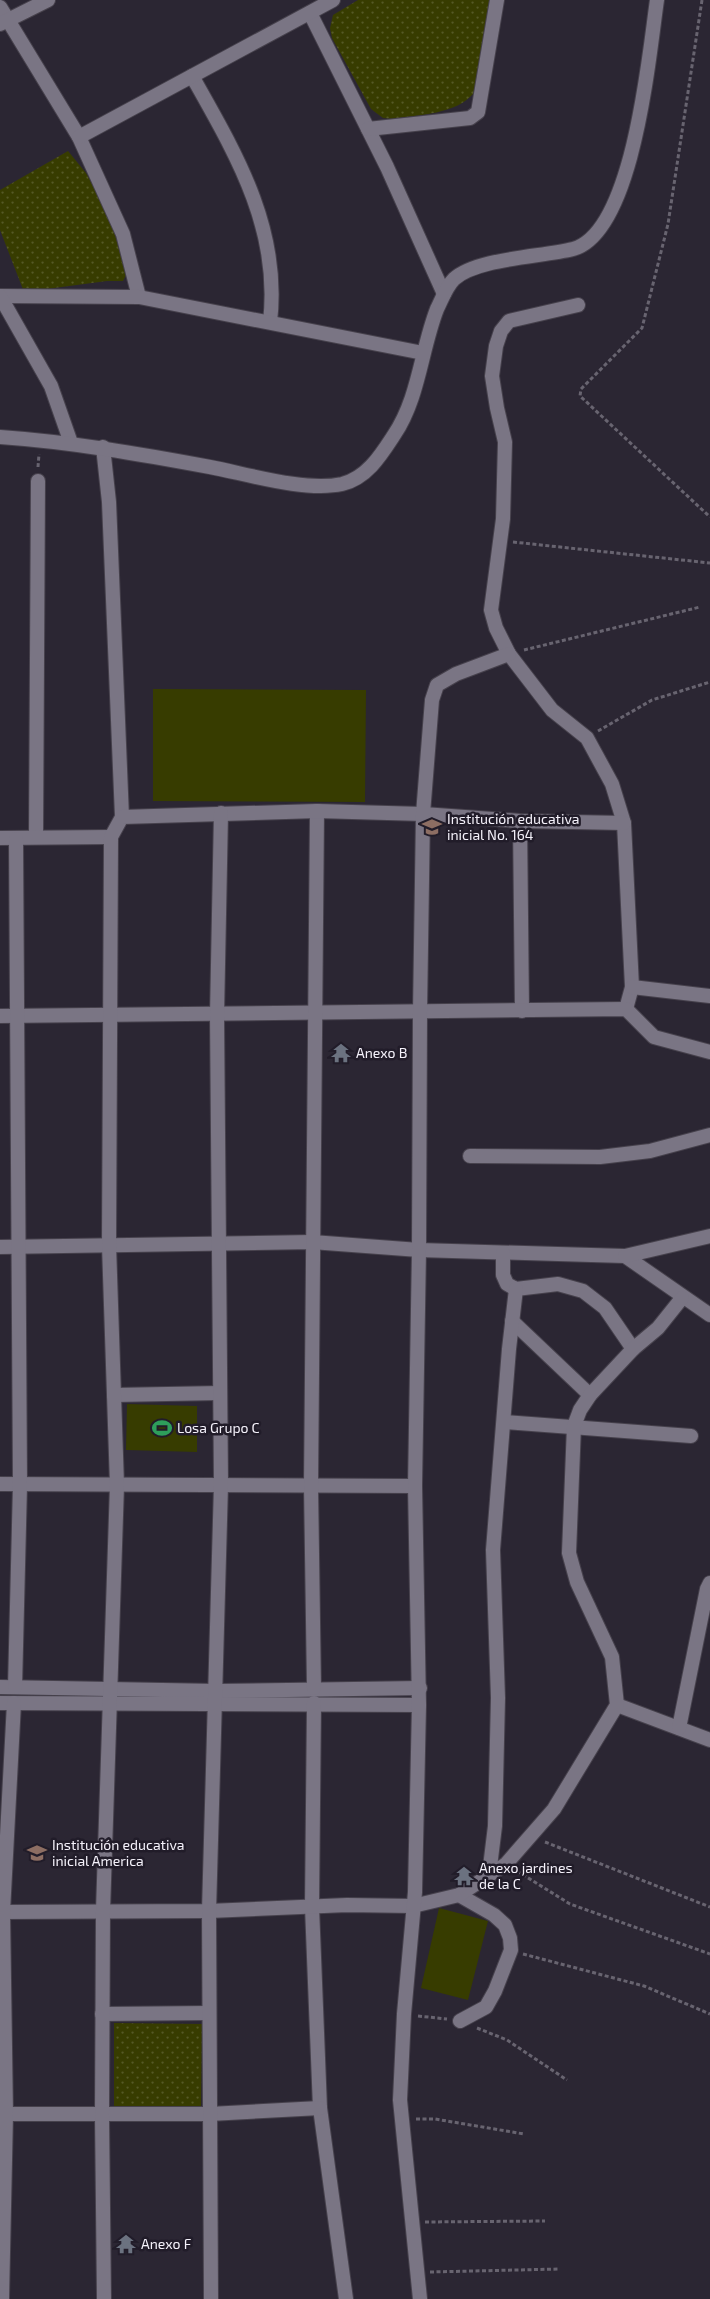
<svg xmlns="http://www.w3.org/2000/svg" width="710" height="2299" font-family="'Exo 2',sans-serif">
<style>
.park{fill:url(#park-dots)}
.pitch{fill:#373c00}
.lines{fill:none;stroke-linecap:round;stroke-linejoin:round}
.minor-casing{stroke:#46414c;stroke-width:16}
.tertiary-casing{stroke:#46414c;stroke-width:16}
.path{stroke:#686470;stroke-width:3;stroke-dasharray:4 2.5;stroke-linecap:butt}
.minor{stroke:#7a7584;stroke-width:14}
.tertiary{stroke:#7a7584;stroke-width:14}
.labels{text-anchor:middle;stroke-width:5;stroke-linejoin:round;paint-order:stroke}
.poi-label{font-size:14px;fill:#f5f2fb;stroke:#211c29;text-anchor:start}
</style>
<defs>
<pattern id="park-dots" width="8" height="8" patternUnits="userSpaceOnUse" patternTransform="scale(1.25)"><rect width="8" height="8" fill="#373c00"/><path d="M2 2h.1M6 6h.1" fill="none" stroke="#555926" stroke-width="1.8" stroke-linecap="round"/></pattern>
</defs>
<rect width="100%" height="100%" fill="#2b2633"/>
<!-- park -->
<g class="park">
<path d="M358,0H491L474,93C455,115 420,114 393,119L383,118L371,109L332,38L330,28L333,15Z"/>
<polygon points="68,151 86,173 111,220 126,275 123,281 107,281 24,292 0,230 0,190"/>
<polygon points="114,2023 202,2024 201,2106 114,2107"/>
</g>
<!-- pitch -->
<g class="pitch">
<polygon points="153,689 366,690 365,802 153,801"/>
<polygon points="127,1404 197,1406 197,1452 126,1450"/>
<polygon points="439,1908 488,1921 468,2000 421,1988"/>
</g>
<g class="lines">
<defs>
<g id="minor">
<polyline points="0,7 79,137 123,234 139,297"/>
<polyline points="310,13 387,167 444,294"/>
<polyline points="0,24 48,0"/>
<path d="M192,76C236,154 281,229 270,322"/>
<polyline points="368,129 470,118 478,112 497,0"/>
<polyline points="79,137 333,0"/>
<polyline points="0,296 139,297 423,353"/>
<polyline points="0,296 51,386 71,443"/>
<polyline points="578,305 509,321 501,331 496,346 492,376 497,408 505,442 503,519 491,610 496,628 509,654 552,710 587,738 612,784 624,823 632,987 626,1009"/>
<polyline points="103,447 109,502 122,817"/>
<polyline points="520,821 522,1011"/>
<polyline points="36,837 38,481"/>
<polyline points="0,838 111,837"/>
<polyline points="632,987 710,996"/>
<polyline points="0,1016 626,1009 654,1037 710,1052"/>
<polyline points="470,1156 600,1157 650,1151 710,1135"/>
<polyline points="0,1247 312,1242 419,1250 625,1256 710,1315"/>
<polyline points="503,1253 503,1275 507,1284 516,1289 558,1284 583,1291 605,1308 633,1349"/>
<polyline points="625,1256 710,1236"/>
<polyline points="512,1321 590,1395"/>
<polyline points="114,1395 220,1393"/>
<polyline points="504,1422 691,1436"/>
<polyline points="0,1484 415,1486"/>
<polyline points="0,1687 216,1691 420,1688"/>
<polyline points="15,1687 20,1485 16,839"/>
<polyline points="314,1688 311,1486 317,811"/>
<polyline points="0,1703 419,1705"/>
<polyline points="314,1703 312,1907 320,2108 346,2299"/>
<polyline points="617,1705 710,1740"/>
<polyline points="679,1728 707,1589 710,1583"/>
<polyline points="489,1875 495,1826 498,1698 493,1550 509,1349 516,1289"/>
<polyline points="459,1895 494,1915 505,1925 510,1938 511,1950 495,1991 486,2007 460,2021"/>
<polyline points="0,1912 209,1911 347,1905 413,1906 459,1895 506,1864 554,1809 617,1705 612,1657 577,1582 569,1553 574,1426 580,1410 590,1395 633,1349 658,1328 682,1298"/>
<polyline points="102,2014 209,2013"/>
<polyline points="0,2114 210,2114 320,2108"/>
<polyline points="2,2299 6,2114 3,1912 14,1703"/>
<polyline points="104,2299 102,2115 103,1911 117,1485 109,1245 111,837 122,817 317,811 423,814 520,821 624,823"/>
<polyline points="211,2299 209,1911 221,1485 217,1015 221,813"/>
<polyline points="420,2299 400,2100 404,2014 415,1892 419,1705 415,1486 419,1250 420,1012 423,814 432,700 437,685 456,674 509,654"/>
</g>
<path id="tertiary" d="M0,437C71,442 140,454 210,467C247,474 305,492 342,484C367,478 381,455 394,435C419,398 421,350 437,309C442,299 446,287 454,279C477,258 542,257 573,249C634,232 649,54 657,0"/>
</defs>
<!-- minor casing -->
<use href="#minor" class="minor-casing"/>
<!-- tertiary casing -->
<use href="#tertiary" class="tertiary-casing"/>
<!-- path -->
<g class="path">
<polyline points="702,0 668,224 642,328 581,389 580,396 710,517"/>
<polyline points="38,467 39,454"/>
<polyline points="513,542 710,563"/>
<polyline points="524,650 700,607"/>
<polyline points="598,731 652,700 710,682"/>
<polyline points="545,1842 710,1907"/>
<polyline points="517,1871 570,1904 710,1954"/>
<polyline points="523,1954 644,1986 710,2014"/>
<polyline points="418,2016 447,2019"/>
<polyline points="477,2028 507,2040 567,2080"/>
<polyline points="416,2119 435,2119 524,2134"/>
<polyline points="425,2222 545,2221"/>
<polyline points="430,2272 560,2269"/>
</g>
<!-- minor -->
<use href="#minor" class="minor"/>
<!-- tertiary -->
<use href="#tertiary" class="tertiary"/>
</g>
<!-- icons -->
<defs>
<symbol id="school-bare" viewBox="-9 -9 18 18"><path d="M0-5L7-2L0 1L-7-2ZM-4 1L0 2.5L4 1V4Q0 6-4 4Z" fill="#8d6e63" stroke="#211c29" stroke-width="2.5" paint-order="stroke"/></symbol>
<symbol id="temple-bare" viewBox="-9 -9 18 18"><path d="M0-6L5-2H3V0L6.5 2.5H4V6H1.5V3h-3V6H-4V2.5H-6.5L-3 0V-2H-5Z" fill="#6b7280" stroke="#211c29" stroke-width="2.5" paint-order="stroke"/></symbol>
<symbol id="stadium-bare" viewBox="-9 -9 18 18"><path d="M0-5a6.5 5 0 1 0 0 10a6.5 5 0 1 0 0-10ZM-3.5-1.8h7v3.6h-7Z" fill="#2e9e5b" stroke="#211c29" stroke-width="2.5" paint-order="stroke"/></symbol>
</defs>
<g fill-rule="evenodd">
<use href="#school-bare" x="418" y="813" width="28" height="28"/>
<use href="#temple-bare" x="327" y="1039" width="28" height="28"/>
<use href="#stadium-bare" x="148" y="1414" width="28" height="28"/>
<use href="#school-bare" x="23" y="1839" width="28" height="28"/>
<use href="#temple-bare" x="450" y="1862" width="28" height="28"/>
<use href="#temple-bare" x="112" y="2230" width="28" height="28"/>
</g>
<g class="labels">
<!-- poi labels -->
<g class="poi-label">
<text x="447" y="824">Institución educativa<tspan x="447" dy="16">inicial No. 164</tspan></text>
<text x="356" y="1058">Anexo B</text>
<text x="177" y="1433">Losa Grupo C</text>
<text x="52" y="1850">Institución educativa<tspan x="52" dy="16">inicial America</tspan></text>
<text x="479" y="1873">Anexo jardines<tspan x="479" dy="16">de la C</tspan></text>
<text x="141" y="2249">Anexo F</text>
</g>
</g>
</svg>
